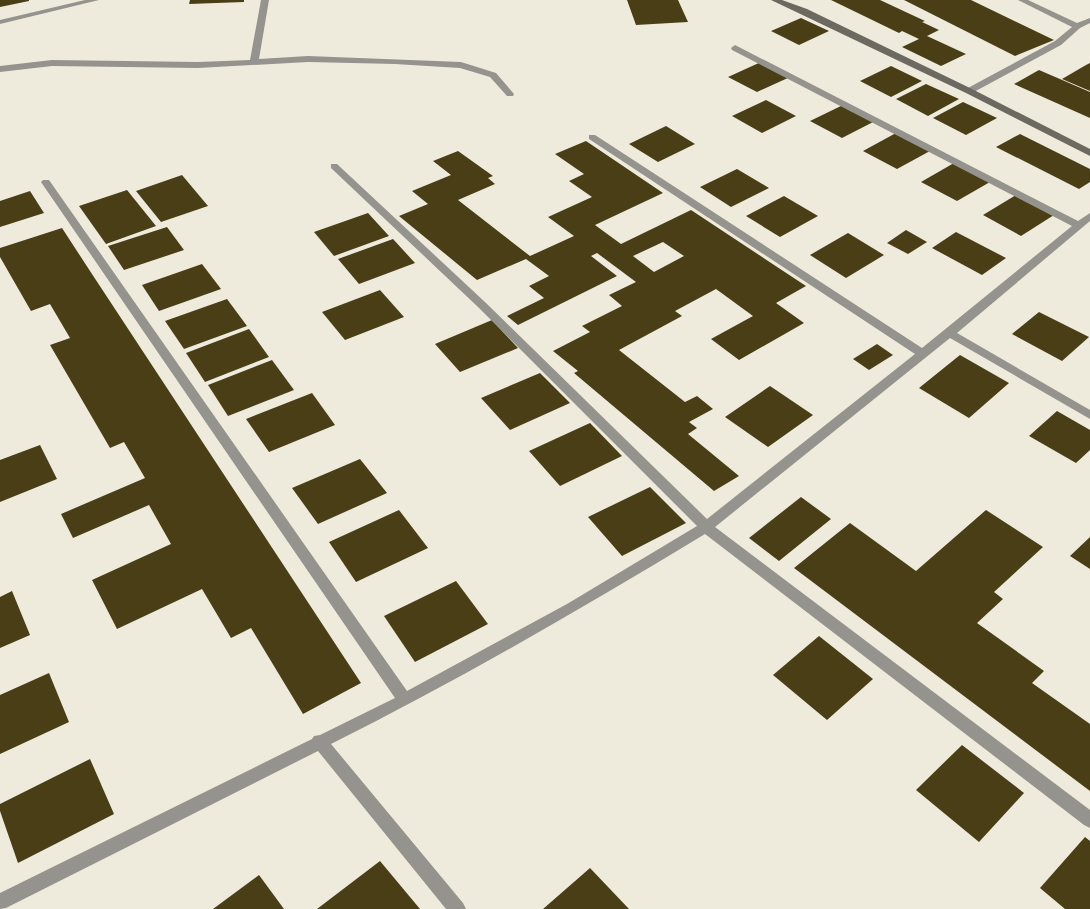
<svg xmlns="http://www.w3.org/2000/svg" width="1090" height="909" font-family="Inter,sans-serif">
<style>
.building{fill:#4a3e17;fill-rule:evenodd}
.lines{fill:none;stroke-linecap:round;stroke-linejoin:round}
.lane{fill:#95938d;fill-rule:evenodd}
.street{fill:#95938d;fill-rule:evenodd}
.secondary{fill:#6c6961;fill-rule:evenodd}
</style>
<rect width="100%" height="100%" fill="#efebdc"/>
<!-- building -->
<g class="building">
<polygon points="0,0 29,0 29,1 0,7"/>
<polygon points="190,0 244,0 244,2 189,4"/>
<polygon points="627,0 678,0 688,22 636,25"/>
<polygon points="831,0 880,0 925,21 922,22 939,30 927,36 966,54 941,66 902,47 919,39 902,31 899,33"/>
<polygon points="904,0 971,0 1054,40 1015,56"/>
<polygon points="801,18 829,31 799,45 771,31"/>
<polygon points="761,62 790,77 757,92 728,77"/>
<polygon points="1090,63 1090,91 1062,79 1086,65"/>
<polygon points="891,66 922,81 891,97 860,81"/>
<polygon points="1039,70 1090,92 1090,118 1014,84"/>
<polygon points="926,84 959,99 928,116 896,99"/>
<polygon points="766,100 796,116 762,133 732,116"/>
<polygon points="963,102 997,118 966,135 933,118"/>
<polygon points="843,105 875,121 842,138 810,121"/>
<polygon points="666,126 695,144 658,162 629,144"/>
<polygon points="896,133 930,151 897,169 863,151"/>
<polygon points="1020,134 1090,169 1090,182 1079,189 996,147"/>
<path d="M586,141L663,193L595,225L621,244L691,210L806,286L776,303L804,323L739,360L711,339L753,316L716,289L675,311L682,316L619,350L685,402L697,396L713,409L689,422L697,428L688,434L739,476L714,491L574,373L578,371L553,351L590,332L582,326L622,306L609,295L636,282L597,253L591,256L617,276L518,325L507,316L544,298L529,286L549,276L526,259L477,280L399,216L428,204L412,191L451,175L433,161L458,151L493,176L488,178L495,184L458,200L530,256L574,236L548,217L592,197L569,181L584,174L555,154ZM663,242L684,256L654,272L633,256Z"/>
<polygon points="954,163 990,182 957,201 921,182"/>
<polygon points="737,169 769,188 731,207 700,187"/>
<polygon points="182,175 208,206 161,222 136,191"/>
<polygon points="127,190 156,226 106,244 79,206"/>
<polygon points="30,191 44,213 0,227 0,201"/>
<polygon points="1016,195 1054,215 1021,236 983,215"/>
<polygon points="784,196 818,216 780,237 746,216"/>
<polygon points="368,213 389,236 334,256 314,232"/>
<polygon points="167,227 184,250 124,270 108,246"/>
<polygon points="62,228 90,271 361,683 303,714 251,628 231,638 202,589 117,629 92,580 171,544 149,505 73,538 61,514 145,478 124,442 110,448 50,345 70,338 50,304 31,311 0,257 0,248"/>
<polygon points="906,230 927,242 908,254 887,243"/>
<polygon points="956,232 1006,258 982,275 932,248"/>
<polygon points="848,233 884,255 846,278 810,255"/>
<polygon points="393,239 415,263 359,284 338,259"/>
<polygon points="202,264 221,289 159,311 142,285"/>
<polygon points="380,290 404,317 345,340 322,312"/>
<polygon points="227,299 247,326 184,349 165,321"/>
<polygon points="1039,312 1089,337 1062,361 1012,334"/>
<polygon points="492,320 518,348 460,372 435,344"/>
<polygon points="249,329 269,357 205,382 186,353"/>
<polygon points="877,344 893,355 869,370 853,359"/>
<polygon points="960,355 1009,383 969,418 919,388"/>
<polygon points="272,360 294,390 228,416 208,385"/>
<polygon points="540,373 570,403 510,430 481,398"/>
<polygon points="770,386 813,415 768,447 725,417"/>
<polygon points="312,393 335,425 269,452 246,419"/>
<polygon points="1057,411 1090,430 1090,450 1076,463 1029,436"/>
<polygon points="590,423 622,456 560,486 529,451"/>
<polygon points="40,445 57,479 0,502 0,460"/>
<polygon points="360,459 387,493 318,524 292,488"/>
<polygon points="650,487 686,523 622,556 588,517"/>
<polygon points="801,497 831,519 779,561 749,538"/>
<polygon points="399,510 428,548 356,582 329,542"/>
<polygon points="986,510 1043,547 994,592 1003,599 977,623 1044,671 1032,683 1090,724 1090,791 794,568 850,523 916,571"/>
<polygon points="1090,537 1090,569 1070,556"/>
<polygon points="456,581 488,624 415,662 384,616"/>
<polygon points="12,591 30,635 0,648 0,597"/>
<polygon points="819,636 873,679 827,720 773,675"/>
<polygon points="49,673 69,722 0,754 0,695"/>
<polygon points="962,745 1024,793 979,842 916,790"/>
<polygon points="90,759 114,814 18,863 0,811 0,804"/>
<polygon points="1085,837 1090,841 1090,909 1065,909 1040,888"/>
<polygon points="380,861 420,909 317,909"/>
<polygon points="590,868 629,909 543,909"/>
<polygon points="259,875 284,909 213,909"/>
</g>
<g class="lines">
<!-- lane -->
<g class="lane">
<polygon points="85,0 99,0 0,24 0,20"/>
<polygon points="261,0 269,0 259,59 308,56 461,62 496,73 514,94 513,96 507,96 490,77 460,68 395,64 308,62 198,68 52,66 0,72 0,66 52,60 198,62 250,60"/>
</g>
<!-- street -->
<g class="street">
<polygon points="1018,0 1028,0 1077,23 1090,18 1090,23 1080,28 1061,45 972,93 966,93 966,89 1055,41 1072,27"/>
<path d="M735,45L1078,221L1090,213V221L957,333L1090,410V419L950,338L715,527L1090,810V828L1084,825L705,534C583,608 459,680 331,744L463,903L466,909H446L318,751L6,908L0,909V893L312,739L314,736L320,735L395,698L41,182L43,180H49L407,691L567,604L697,526L478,307L331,168V164H337L486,303L707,519L915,354L589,139V135H595L922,348L1072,226L732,50L731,48Z"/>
</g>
<!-- secondary -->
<polygon class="secondary" points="771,0 782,0 807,9 972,89 1090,149 1090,156 966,93"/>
</g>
</svg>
